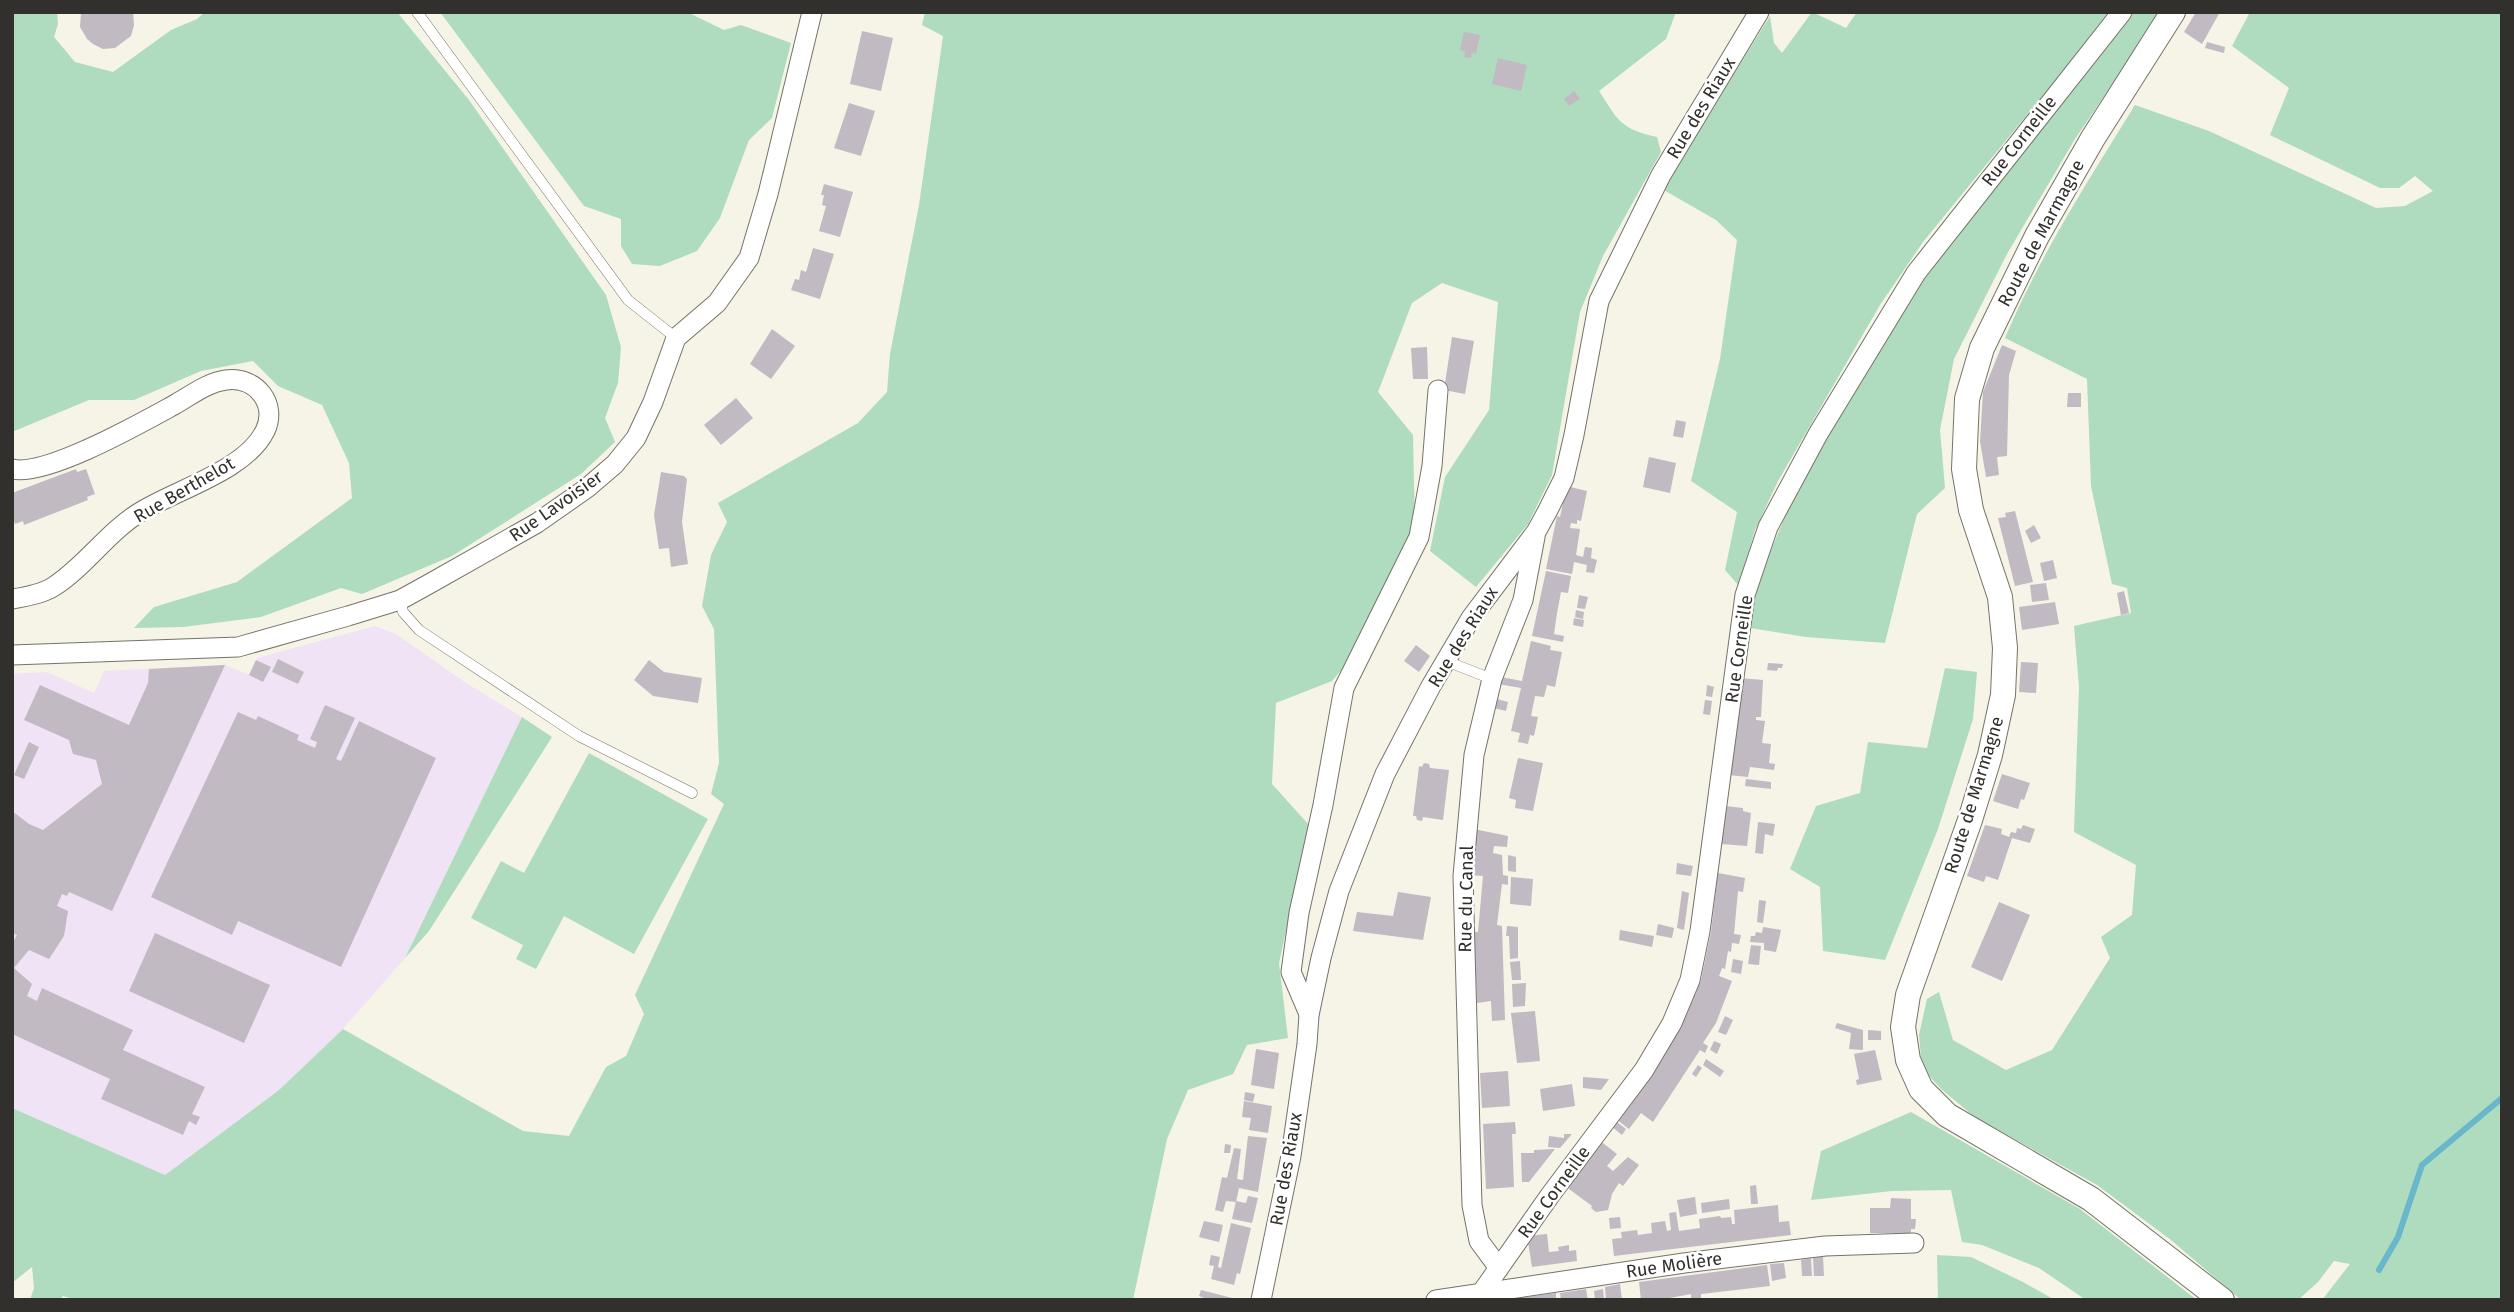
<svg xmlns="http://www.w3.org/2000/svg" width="2514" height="1312" font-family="'Fira Sans',sans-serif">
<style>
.education{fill:#f1e3f6}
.green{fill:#afdcbf}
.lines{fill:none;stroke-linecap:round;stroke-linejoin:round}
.stream{stroke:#69b7ca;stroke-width:6}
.building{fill:#c1bac3}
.service-casing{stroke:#757369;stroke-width:11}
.minor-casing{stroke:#757369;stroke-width:21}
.tertiary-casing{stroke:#757369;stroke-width:26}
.service{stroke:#fff;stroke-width:10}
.minor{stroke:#fff;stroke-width:19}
.tertiary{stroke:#fff;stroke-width:24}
.labels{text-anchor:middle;stroke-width:5;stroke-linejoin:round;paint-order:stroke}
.street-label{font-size:18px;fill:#31302c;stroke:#fff}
</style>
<rect width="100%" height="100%" fill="#f6f3e7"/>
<!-- education -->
<polygon class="education" points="375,626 396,634 466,683 522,717 405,958 343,1029 279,1090 165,1175 12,1108 12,674 47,672 94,693 104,671 225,665 249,675 257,658"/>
<!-- green -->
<g class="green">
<polygon points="12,12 57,12 58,24 54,37 75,62 113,72 171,30 197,19 205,12 397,12 469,100 606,295 621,347 618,383 605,418 615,442 581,474 452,556 362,594 341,588 261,617 183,627 134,628 154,607 237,582 352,498 349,463 322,405 278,386 253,361 201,371 134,400 89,400 12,432"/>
<polygon points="440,12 687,12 724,30 741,25 791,43 772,118 749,140 720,218 697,251 660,266 632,264 621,246 621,219 584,206"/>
<path d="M925,12H1676L1666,39L1599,91C1618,120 1620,129 1657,137L1661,152L1603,256L1580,312L1552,475L1528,524L1476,587L1430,551L1445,477L1489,410L1498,302L1442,283L1412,303L1378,392L1413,435L1415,531L1356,653L1332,681L1276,703L1272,784L1309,825L1279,963L1288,1038L1247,1045L1233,1074L1188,1090L1167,1139L1133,1300H76L63,1296L59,1300H30L34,1288L32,1267L12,1283V1108L165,1175L279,1090L343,1029L523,1131L569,1136L606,1067L626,1056L644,1014L635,995L724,804L711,794L719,763L714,629L702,606L711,555L727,522L718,503L858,423L887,392L890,354L919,205L943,36L922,25Z"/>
<polygon points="1812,12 1846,28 1857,12 2111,12 1923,242 1880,305 1778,481 1755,530 1739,586 1725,570 1737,512 1691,481 1720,359 1737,240 1716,220 1662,189 1770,16 1774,43 1782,53"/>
<polygon points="2134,12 2161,12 2075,139 2007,254 1954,359 1940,430 1945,488 1917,514 1885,643 1806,637 1750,628 1751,598 1794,495 1921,274"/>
<path d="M2250,12H2502V1300H2322L2350,1264L2334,1261L2318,1282L2298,1300H2241L2171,1240L2097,1185L1976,1118L1941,1089L1922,1068L1919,1035L1927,999L1939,992L1953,1040L2006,1070L2052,1050L2110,958L2101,937L2132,915L2136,865L2074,832L2079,687L2074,626L2131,613L2127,588L2112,584L2091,486L2087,379L2005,338C2040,255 2088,181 2135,105L2209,131L2376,208L2405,206L2433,191L2415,176L2399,188H2380L2270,135L2289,88L2232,46Z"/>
<polygon points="1945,668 1977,672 1973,719 1938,829 1885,960 1823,951 1820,887 1790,869 1816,806 1860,793 1868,742 1927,748"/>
<polygon points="522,717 552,737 429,931 405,958"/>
<polygon points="589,753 708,819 634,954 564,916 536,969 516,959 523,945 471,918 501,861 524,873"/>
<polygon points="1911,1112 2080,1209 2197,1300 2086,1300 2039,1268 1982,1245 1962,1242 1951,1190 1892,1191 1811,1200 1821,1151"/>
<polygon points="1937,1255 1971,1257 2023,1282 2055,1300 1938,1300"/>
</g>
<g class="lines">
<!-- stream -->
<polyline class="stream" points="2379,1270 2398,1237 2422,1165 2502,1098"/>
</g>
<!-- building -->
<g class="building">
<polygon points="81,12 133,12 134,25 131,36 115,48 103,49 93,44 87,39 80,27"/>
<polygon points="2196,12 2220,12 2202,44 2184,32"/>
<polygon points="862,31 893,38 881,91 850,84"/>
<polygon points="1464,32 1480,35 1476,54 1472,53 1471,58 1464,57 1465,51 1460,50"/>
<polygon points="2207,42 2225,47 2224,53 2205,48"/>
<polygon points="1498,58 1527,65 1521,91 1492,84"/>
<polygon points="1574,91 1580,99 1569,106 1564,99"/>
<polygon points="849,103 875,111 861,156 834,148"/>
<polygon points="824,184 853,192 840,237 819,231 826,206 822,205 824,195 821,195"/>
<polygon points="813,248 834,254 820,299 791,290 795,279 799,280 801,270 806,272"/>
<polygon points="772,329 795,346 771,379 750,364"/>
<polygon points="1452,337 1474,341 1465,394 1444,390"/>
<polygon points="2002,345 2016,351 2009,375 2007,456 1997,457 1999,475 1986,477 1980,441 1983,392"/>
<polygon points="1427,347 1428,379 1413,379 1411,348"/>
<polygon points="2068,393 2081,393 2081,407 2067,407"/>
<polygon points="736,398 753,418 721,445 704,425"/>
<polygon points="1676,420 1686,422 1683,438 1673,436"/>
<polygon points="1649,457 1676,463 1670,493 1643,487"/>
<polygon points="76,469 77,472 86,469 95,494 87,497 88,500 24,525 23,521 15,524 12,516 12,493"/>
<polygon points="661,472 684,476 687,479 682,522 688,564 671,567 669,548 659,549 654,515"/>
<polygon points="1562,485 1587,491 1581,521 1577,520 1577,524 1571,523 1570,528 1580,529 1576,555 1583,557 1585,547 1592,548 1591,558 1597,560 1594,573 1586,572 1587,565 1574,562 1572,574 1546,569 1557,516 1560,517 1565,493"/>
<polygon points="2015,511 2033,582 2015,586 1998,518 2006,517 2005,513"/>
<polygon points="2034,525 2041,538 2031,543 2025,531"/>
<polygon points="2053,560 2057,578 2044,581 2040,563"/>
<polygon points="1546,571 1571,576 1568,593 1561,592 1557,613 1554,634 1564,636 1563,642 1532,636"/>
<polygon points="2046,583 2049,600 2032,602 2030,585"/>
<polygon points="2124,591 2129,613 2121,615 2117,593"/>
<polygon points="1579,595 1588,597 1585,609 1577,608"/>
<polygon points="2055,602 2059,624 2022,630 2019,607"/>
<polygon points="1576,610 1584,612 1583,619 1575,617"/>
<polygon points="1574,618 1584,620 1583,627 1573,625"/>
<polygon points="1531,641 1551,646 1550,650 1562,652 1555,687 1547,685 1544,697 1535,696 1531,716 1538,717 1534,736 1530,735 1528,744 1518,742 1520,733 1511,731 1521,688 1498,684 1501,677 1522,681"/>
<polygon points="1416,645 1430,656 1419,672 1404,661"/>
<polygon points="278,659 304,672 298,684 272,672"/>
<polygon points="256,660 271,667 263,682 249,675"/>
<polygon points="649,660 664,672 702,678 698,703 653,696 634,680"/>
<polygon points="2021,662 2038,663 2036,693 2019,692"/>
<polygon points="1768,663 1783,664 1782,668 1778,668 1777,671 1767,670"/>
<polygon points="225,665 112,911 69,892 67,896 62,894 57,906 68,911 64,936 49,959 29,950 14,968 32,984 27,996 37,1001 42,988 133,1030 123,1050 205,1087 192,1114 200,1117 196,1125 189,1121 183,1135 101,1099 110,1079 12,1034 12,944 17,935 12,933 12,811 29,824 43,830 102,784 96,760 73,754 69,740 24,720 40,685 129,725 148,683 149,669"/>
<polygon points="1740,678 1763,680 1761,717 1756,717 1756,720 1765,721 1762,743 1771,744 1769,763 1775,764 1774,770 1750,767 1748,777 1729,775"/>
<polygon points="1707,685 1714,687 1712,697 1706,696"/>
<polygon points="1493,698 1508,702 1506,711 1489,707"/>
<polygon points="1705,700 1712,701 1710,715 1703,714"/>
<polygon points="325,705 355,718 336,759 341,761 359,721 436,758 341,967 238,921 232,935 151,897 238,712 256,720 258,716 299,735 297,740 315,748 317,742 310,739"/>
<polygon points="29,742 39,747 24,779 14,775"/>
<polygon points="1518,758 1543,763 1533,811 1515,808 1516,800 1509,798"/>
<polygon points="1424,763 1429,764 1430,768 1449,770 1443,820 1423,817 1422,821 1417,820 1416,816 1413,816 1419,766 1422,767"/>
<polygon points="2002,774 2030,783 2024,800 2021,799 2018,809 1993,801"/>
<polygon points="1746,779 1771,782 1771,789 1745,786"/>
<polygon points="1725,806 1743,808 1743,811 1751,813 1747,846 1721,844"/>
<polygon points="1758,822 1775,824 1773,836 1765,834 1763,854 1755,853"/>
<polygon points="1985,825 2002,829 2001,834 2009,837 2011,832 2016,833 2017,828 2021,829 2023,825 2035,829 2030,843 2012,838 1998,880 1986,876 1984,882 1967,876"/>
<polygon points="1469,828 1508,836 1507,847 1494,846 1493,853 1502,855 1503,875 1508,876 1508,885 1502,884 1497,925 1502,926 1505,1020 1492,1021 1491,1001 1477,1003 1474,932 1478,932 1483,876 1471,875"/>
<polygon points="1508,855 1516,857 1516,872 1508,871"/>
<polygon points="1677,863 1693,866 1691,876 1676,874"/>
<polygon points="1718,873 1745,878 1743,892 1738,891 1734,934 1741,935 1739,944 1732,943 1731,952 1728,951 1725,969 1722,968 1719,976 1732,981 1729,989 1716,1023 1703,1043 1708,1046 1705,1053 1700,1050 1653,1122 1641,1113 1629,1129 1616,1119 1658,1063 1686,1016 1701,980 1711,932"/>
<polygon points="1511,877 1533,879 1531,906 1510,904"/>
<polygon points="1682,891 1689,893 1684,930 1677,928"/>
<polygon points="1398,892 1431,897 1423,940 1353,931 1357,912 1393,916"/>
<polygon points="1759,900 1766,901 1763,923 1757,922"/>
<polygon points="1999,902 2030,915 2002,981 1971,967"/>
<polygon points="1658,924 1674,928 1672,938 1656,935"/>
<polygon points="1507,926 1518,927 1518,958 1510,959 1509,936 1506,936"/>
<polygon points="1763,927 1781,930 1776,952 1764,950 1764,943 1750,942 1751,936 1755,936 1756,932 1762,933"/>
<polygon points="1620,930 1654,936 1652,947 1619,940"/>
<polygon points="155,933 270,985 244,1043 129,991"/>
<polygon points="1751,945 1761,946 1759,965 1748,964"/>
<polygon points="1733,959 1743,961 1741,974 1731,972"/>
<polygon points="1520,961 1521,980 1512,980 1510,962"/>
<polygon points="1526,983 1525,1006 1513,1007 1512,984"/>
<polygon points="1535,1011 1540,1061 1517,1063 1511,1013"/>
<polygon points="1725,1016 1733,1020 1726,1035 1718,1032"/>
<polygon points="1837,1023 1863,1030 1863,1050 1849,1049 1851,1033 1835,1028"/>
<polygon points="1868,1030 1881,1031 1881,1040 1868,1040"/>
<polygon points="1714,1041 1721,1044 1717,1054 1710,1050"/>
<polygon points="1256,1049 1279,1053 1274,1089 1251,1085"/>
<polygon points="1875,1050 1882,1080 1857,1085 1856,1080 1859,1079 1854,1054"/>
<polygon points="1706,1059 1724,1071 1720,1077 1703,1065"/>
<polygon points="1698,1065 1702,1068 1696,1077 1692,1074"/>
<polygon points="1508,1071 1510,1106 1482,1108 1480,1073"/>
<polygon points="1583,1077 1609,1079 1601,1090 1583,1088"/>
<polygon points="1572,1084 1575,1106 1543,1111 1540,1089"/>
<polygon points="1245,1092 1255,1094 1253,1102 1244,1100"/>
<polygon points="1244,1101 1272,1106 1268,1133 1249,1130 1251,1118 1242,1117"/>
<polygon points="1614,1120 1626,1129 1622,1135 1611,1126"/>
<polygon points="1515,1122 1516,1134 1512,1134 1514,1187 1486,1189 1483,1124"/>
<polygon points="1564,1134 1572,1134 1560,1148 1548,1147 1549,1136 1564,1138"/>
<polygon points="1248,1136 1267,1138 1258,1192 1239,1188 1236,1202 1226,1201 1223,1212 1215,1210 1222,1177 1227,1178 1234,1148 1241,1149 1237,1179 1243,1180"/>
<polygon points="1599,1140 1617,1154 1607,1166 1613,1171 1628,1157 1639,1165 1623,1186 1619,1183 1612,1194 1608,1210 1596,1212 1591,1208 1592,1206 1565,1186"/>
<polygon points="1225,1144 1231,1145 1230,1153 1224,1153"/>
<polygon points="1555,1149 1529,1182 1522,1182 1521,1153 1534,1153 1534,1150"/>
<polygon points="1756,1185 1758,1204 1751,1204 1750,1186"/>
<polygon points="1248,1196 1258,1198 1252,1223 1232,1219 1236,1201 1246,1203"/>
<polygon points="1695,1197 1697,1214 1680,1217 1677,1200"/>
<polygon points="1891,1198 1911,1199 1911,1219 1916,1219 1915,1229 1911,1229 1911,1233 1870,1233 1870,1208 1890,1208"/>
<polygon points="1729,1199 1730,1209 1702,1213 1701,1203"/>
<polygon points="1778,1205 1779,1222 1789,1221 1791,1235 1614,1256 1612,1239 1622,1238 1621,1232 1637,1230 1638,1235 1652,1233 1651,1223 1665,1221 1667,1231 1671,1230 1669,1213 1676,1212 1679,1231 1700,1228 1699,1219 1720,1216 1721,1218 1731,1217 1732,1224 1735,1224 1734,1210"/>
<polygon points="1620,1217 1621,1228 1610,1229 1609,1218"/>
<polygon points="1204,1221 1223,1225 1219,1242 1199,1237"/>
<polygon points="1231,1223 1251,1228 1240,1274 1237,1273 1234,1285 1211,1279 1214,1266 1209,1265 1211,1255 1220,1257 1218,1267 1221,1268"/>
<polygon points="1547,1234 1549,1252 1559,1251 1558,1247 1569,1245 1569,1251 1576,1250 1577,1261 1532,1267 1527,1236"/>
<polygon points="1823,1256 1824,1276 1814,1276 1813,1258"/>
<polygon points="1811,1258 1812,1276 1802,1276 1801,1260"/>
<polygon points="1784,1263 1786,1278 1772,1281 1770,1264"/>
<polygon points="1767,1265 1770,1286 1701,1294 1701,1300 1691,1300 1691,1294 1659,1300 1641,1300 1639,1282"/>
<polygon points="1620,1284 1622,1300 1606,1300 1605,1287"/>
<polygon points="1586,1289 1588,1300 1561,1300 1560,1293"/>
<polygon points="1603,1289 1604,1300 1595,1300 1594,1291"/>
<polygon points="1201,1290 1236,1299 1236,1300 1209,1300 1199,1296"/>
<polygon points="1556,1293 1556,1300 1519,1300 1519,1298"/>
</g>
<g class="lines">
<defs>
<g id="service">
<polyline points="417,12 628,300 676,338"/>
<polyline points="400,600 403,612 419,630 579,736 692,793"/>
<polyline points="1446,661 1492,679"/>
</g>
<g id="minor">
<path d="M12,469C46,477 141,423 174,405C190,396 208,382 226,380C256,376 278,404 265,431C246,470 178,489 142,511C108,531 86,566 53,587C42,594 25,597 12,599"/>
<polyline points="12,655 238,647 348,616 400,600 429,584 537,523 587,488 615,464 636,438 653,402 676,338 717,303 749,258 768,194 812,12"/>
<polyline points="1309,1014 1291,972 1299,913 1323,805 1344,688 1419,537 1432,466 1438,390"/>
<polyline points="1499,1268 1479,1241 1472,1205 1463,876 1474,755 1492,679 1523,600 1535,537"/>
<polyline points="1482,1292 1551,1194 1644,1070 1672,1023 1690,980 1700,931 1745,595 1768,527 1818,434 1916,273 2122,12"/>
<polyline points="1261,1300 1291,1156 1307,1044 1309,1015 1321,958 1339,891 1385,774 1431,686 1471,618 1536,532 1547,512 1564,478 1574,435 1599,301 1661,175 1759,12"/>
<polyline points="1436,1300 1684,1263 1825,1246 1914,1243"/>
</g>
<polyline id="tertiary" points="2173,12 2093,138 2037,236 1982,348 1967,399 1964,469 1971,510 2000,597 2005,648 2003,695 1990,755 1970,820 1908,995 1903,1027 1908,1060 1921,1089 1947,1115 2091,1199 2222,1300"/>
</defs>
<!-- service casing -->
<use href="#service" class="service-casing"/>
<!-- minor casing -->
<use href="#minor" class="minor-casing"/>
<!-- tertiary casing -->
<use href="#tertiary" class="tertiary-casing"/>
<!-- service -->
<use href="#service" class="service"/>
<!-- minor -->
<use href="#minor" class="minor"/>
<!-- tertiary -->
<use href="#tertiary" class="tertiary"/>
</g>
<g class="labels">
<!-- street labels -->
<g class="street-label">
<text transform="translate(1701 108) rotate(-59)" y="6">Rue des Riaux</text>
<text transform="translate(2019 141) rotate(-52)" y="6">Rue Corneille</text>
<text transform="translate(2041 233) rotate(-62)" y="6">Route de Marmagne</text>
<text transform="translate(184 490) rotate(-30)" y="6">Rue Berthelot</text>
<text transform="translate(556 506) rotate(-35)" y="6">Rue Lavoisier</text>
<text transform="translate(1463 637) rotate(-58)" y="6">Rue des Riaux</text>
<text transform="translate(1739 649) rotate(-82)" y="6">Rue Corneille</text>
<text transform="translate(1974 795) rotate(-73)" y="6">Route de Marmagne</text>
<text transform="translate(1466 899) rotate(-89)" y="6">Rue du Canal</text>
<text transform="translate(1286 1169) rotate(-80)" y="6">Rue des Riaux</text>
<text transform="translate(1554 1192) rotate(-54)" y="6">Rue Corneille</text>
<text transform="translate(1674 1265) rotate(-8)" y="6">Rue Molière</text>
</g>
</g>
<!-- border -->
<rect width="2514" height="1312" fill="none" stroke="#31302c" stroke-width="28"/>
</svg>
